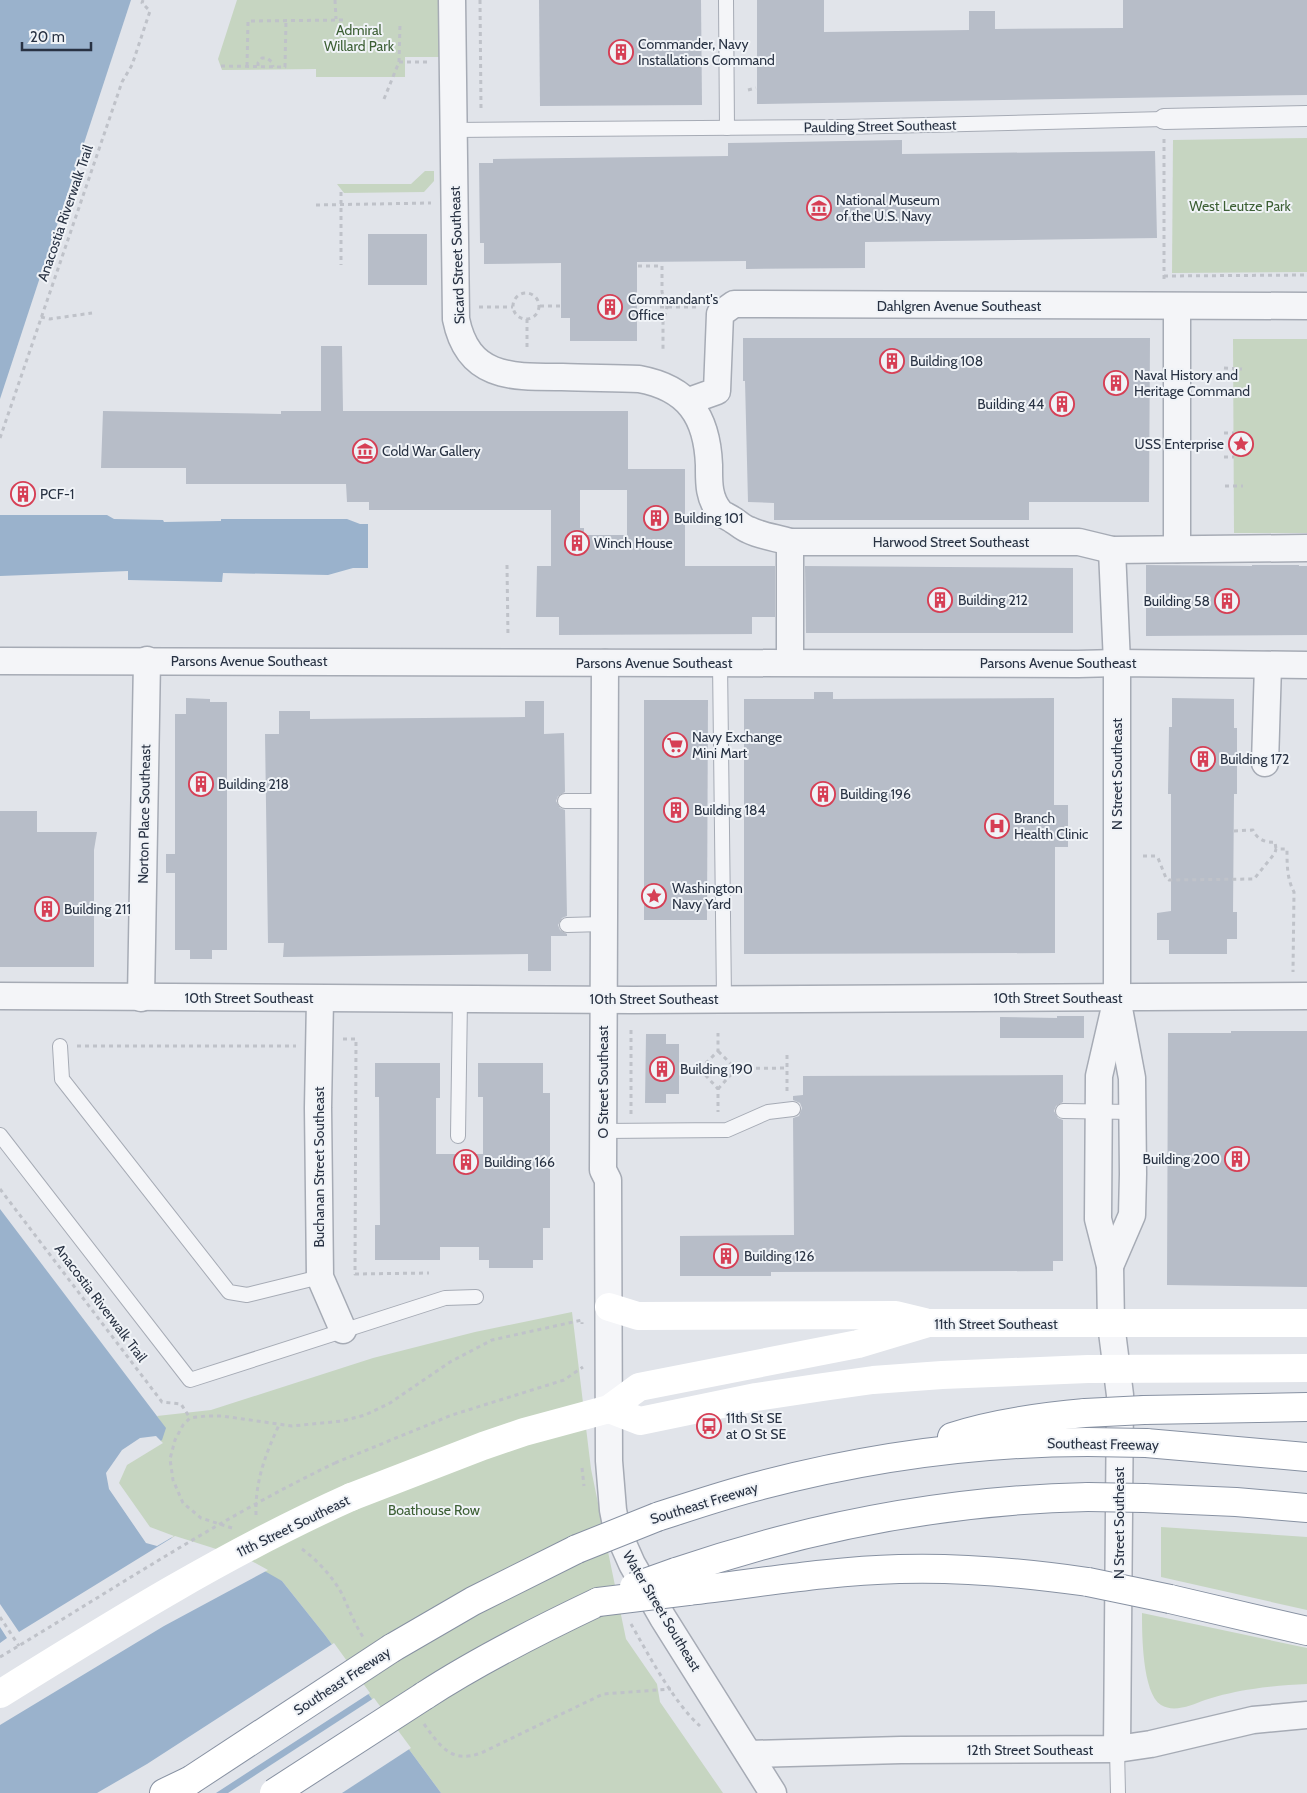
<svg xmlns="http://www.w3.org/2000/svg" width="1307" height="1793" font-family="Cabin,sans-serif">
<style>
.green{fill:#c6d5c1}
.water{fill:#9ab2cc}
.pier{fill:#e1e4ea}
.building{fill:#b7bdc8;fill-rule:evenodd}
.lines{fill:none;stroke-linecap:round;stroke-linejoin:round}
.service-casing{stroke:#a6abb5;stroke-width:16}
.pedestrian-casing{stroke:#a6abb5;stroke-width:22}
.minor-casing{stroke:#a6abb5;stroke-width:29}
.motorway-casing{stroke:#8791a2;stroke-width:30}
.path{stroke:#bfc2c9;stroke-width:3;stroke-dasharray:4 4;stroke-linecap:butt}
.service{stroke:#f4f5f8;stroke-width:14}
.pedestrian{stroke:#f4f5f8;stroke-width:20}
.minor{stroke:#f4f5f8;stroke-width:26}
.secondary{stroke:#fff;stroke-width:28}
.motorway{stroke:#fff;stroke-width:28}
.motorway-bridge-casing{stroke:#8791a2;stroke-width:30;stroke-linecap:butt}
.path-bridge{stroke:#bfc2c9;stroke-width:3;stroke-dasharray:4 4;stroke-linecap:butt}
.secondary-bridge{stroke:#fff;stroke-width:28}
.motorway-bridge{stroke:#fff;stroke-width:28}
.labels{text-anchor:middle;stroke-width:4;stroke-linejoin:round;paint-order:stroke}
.park-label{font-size:14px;fill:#3c5f34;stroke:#f0f3f7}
.poi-label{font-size:14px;fill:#283243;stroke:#f0f3f7;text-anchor:start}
.street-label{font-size:14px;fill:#283243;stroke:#f0f3f7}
</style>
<rect width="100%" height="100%" fill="#e1e4ea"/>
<!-- green -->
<g class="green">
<polygon points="237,0 444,0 444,57 405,57 405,77 316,77 316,69 222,70 218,59"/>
<polygon points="1307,138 1307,272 1172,273 1173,140"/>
<polygon points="425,171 434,171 434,181 424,192 344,193 337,184 411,184"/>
<polygon points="1233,339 1307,339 1307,533 1234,533"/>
<polygon points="572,1312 591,1469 626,1639 657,1684 660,1702 723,1793 441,1793 325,1635 282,1581 148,1529 117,1483 125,1463 165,1428 157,1416 211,1410 373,1358 475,1332"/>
<polygon points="1161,1527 1307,1537 1307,1610 1161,1577"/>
<path d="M1142,1613L1307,1648V1684C1289,1685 1271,1686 1253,1689C1238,1691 1220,1695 1205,1700C1192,1705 1174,1713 1161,1705C1142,1693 1142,1633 1142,1613Z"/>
</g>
<!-- water -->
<g class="water">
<polygon points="0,0 131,0 0,399"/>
<polygon points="0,515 107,515 114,519 163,520 164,522 221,521 221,519 347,519 360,524 368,524 368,568 353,568 328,575 223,573 222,582 128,580 128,571 0,576"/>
<polygon points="0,1209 166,1428 162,1440 125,1463 117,1483 148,1529 181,1541 247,1561 282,1581 325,1635 441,1793 0,1793"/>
</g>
<!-- pier -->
<g class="pier">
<polygon points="156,1436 163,1443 127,1465 119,1483 150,1527 174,1536 157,1546 146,1543 109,1489 106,1473 122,1450 140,1438"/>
<polygon points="175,1536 248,1559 268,1570 164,1626 0,1725 0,1643 7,1638 0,1627 0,1604 19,1632"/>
<polygon points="334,1643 370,1693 216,1793 97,1793 147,1764"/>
<polygon points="374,1698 411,1748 342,1793 228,1793"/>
</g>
<!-- building -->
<g class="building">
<polygon points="539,0 701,0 702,105 540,106"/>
<polygon points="757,0 824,0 824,32 969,30 969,11 995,11 995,29 1123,28 1123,0 1307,0 1307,95 757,104"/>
<polygon points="902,140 902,154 1155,151 1157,238 865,242 865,268 746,269 746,261 637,262 637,341 570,341 570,318 561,318 561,263 484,264 484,243 480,243 479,163 493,163 493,159 728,156 728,143"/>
<rect x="368" y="234" width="59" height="51"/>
<polygon points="743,338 1150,338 1149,502 1029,502 1029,520 774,520 774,503 748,502 745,381 743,381"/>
<path d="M321,346H342L343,411H628V469H685V566H775V617H752V634L559,635V617H536L537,566H551V510H369V502H347L346,484H186V468H101L103,411L281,414V411H321ZM580,490H627V535H584V528H580Z"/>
<polygon points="1146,565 1252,566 1252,565 1299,565 1299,566 1307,566 1307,635 1146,636"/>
<polygon points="805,566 1073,568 1073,633 806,633"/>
<polygon points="814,692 833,692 833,699 1054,698 1054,805 1068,805 1068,847 1055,847 1055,953 744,954 744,699 814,699"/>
<polygon points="186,698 210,699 210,702 227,702 227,950 212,950 212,959 190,959 190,950 175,950 175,873 166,873 166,854 175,854 175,714 186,714"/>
<polygon points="1172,698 1234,699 1234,728 1237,728 1237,794 1234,794 1233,912 1237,912 1237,939 1227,939 1227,954 1169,954 1169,940 1157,940 1157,913 1171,911 1171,794 1168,794 1169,727 1172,727"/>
<polygon points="644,700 708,700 707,920 644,920"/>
<polygon points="525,701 544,701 544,734 564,733 565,792 558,796 556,801 560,808 565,810 567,916 562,918 558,925 560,930 567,934 567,936 551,936 551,971 528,971 528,954 283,957 284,943 268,943 265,734 279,734 279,711 310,711 310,719 525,717"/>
<polygon points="0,811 37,811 37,832 97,832 94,850 94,967 0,967"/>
<polygon points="1057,1016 1084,1016 1084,1038 1000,1038 1000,1017 1057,1018"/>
<polygon points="1231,1031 1307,1031 1307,1287 1167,1285 1168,1033 1231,1033"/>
<polygon points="646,1034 666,1034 666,1044 679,1044 679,1094 666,1094 666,1103 645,1103"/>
<polygon points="375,1063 440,1063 440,1098 436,1098 436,1154 483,1154 483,1097 478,1097 478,1063 543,1063 543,1093 550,1093 550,1228 543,1228 543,1260 533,1260 533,1268 489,1268 489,1260 479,1260 479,1247 440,1247 440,1260 375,1260 375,1225 380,1225 379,1097 375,1097"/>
<polygon points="1063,1075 1063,1102 1056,1106 1054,1111 1058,1118 1063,1120 1063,1261 1053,1261 1053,1271 771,1272 771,1276 680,1276 680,1236 794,1235 793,1118 799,1116 802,1108 800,1103 793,1100 793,1096 803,1095 803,1076"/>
</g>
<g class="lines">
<defs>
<g id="service">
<polyline points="726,0 727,128"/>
<polyline points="454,130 843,127 1164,119"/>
<polyline points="720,662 724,999"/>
<polyline points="565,801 603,801"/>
<polyline points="567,925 603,924"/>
<polyline points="60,1046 62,1079 229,1292 247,1295 320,1277"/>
<polyline points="1063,1111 1133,1112"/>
<polyline points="603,1131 727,1130 768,1112 793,1109"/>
<polyline points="0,1135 190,1380 445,1298 476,1297"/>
<polyline points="458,1136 460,999"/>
<polyline points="1117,1749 1118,1793"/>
</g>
<polyline id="pedestrian" points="1164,119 1307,116"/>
<g id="minor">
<path d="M452,0L456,319C468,379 512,377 562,377C587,378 613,378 639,379C688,388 707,416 709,465C709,481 708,498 720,512C723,515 729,517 733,520C738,523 743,528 749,530C761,536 777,538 790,542H1079L1112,550L1307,548"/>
<polyline points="1177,307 1177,549"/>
<polyline points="689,401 717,391 720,314 734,304 1307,306"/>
<polyline points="790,542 790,662"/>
<polyline points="0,661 1078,664 1117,663 1307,665"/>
<polyline points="605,663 603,1170 608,1180 609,1461 613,1510 617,1530 632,1564 663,1618 773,1793"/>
<polyline points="1265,763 1268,665"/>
<polyline points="0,996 633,1000 1307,996"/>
<polyline points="141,998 147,660"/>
<polyline points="1117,998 1099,1076 1098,1219 1110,1266 1111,1324 1120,1395 1117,1749"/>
<polyline points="320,999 318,1108 320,1277 343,1330"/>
<polyline points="1110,1266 1132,1215 1133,1174 1132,1078 1117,998 1117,663 1112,550"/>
<polyline points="749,1754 901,1750 1117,1749 1151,1744 1253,1720 1307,1715"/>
</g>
<g id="motorway">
<polyline points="1144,1410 1307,1407"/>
<path d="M952,1437C995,1423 1040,1417 1085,1413"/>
<polyline points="1146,1443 1307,1457"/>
<polyline points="1144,1498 1236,1502 1307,1508"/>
<path d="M657,1517C691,1506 726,1494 762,1485C869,1457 978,1442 1088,1442"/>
<path d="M676,1572C811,1526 945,1500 1088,1497"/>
<path d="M688,1591C758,1583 828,1571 899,1569C962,1567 1025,1573 1088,1582"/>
<polyline points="1170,1599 1307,1631"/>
<polyline points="392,1648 473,1601 577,1549"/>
<path d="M424,1696C479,1660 539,1630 598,1602"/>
<polyline points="164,1793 191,1780"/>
</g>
</defs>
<!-- service casing -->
<use href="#service" class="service-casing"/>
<!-- pedestrian casing -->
<use href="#pedestrian" class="pedestrian-casing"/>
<!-- minor casing -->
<use href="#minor" class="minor-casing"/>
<!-- motorway casing -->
<use href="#motorway" class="motorway-casing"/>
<!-- path -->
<g class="path">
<polyline points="335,0 336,19"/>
<polyline points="480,0 481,109"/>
<polyline points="399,62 428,62"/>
<polyline points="221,66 285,67 286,20"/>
<polyline points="247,66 248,21 346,20"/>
<polyline points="258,66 258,63 262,58 267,58 272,62 273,67"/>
<polyline points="748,90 756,88"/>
<polyline points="384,99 399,62 400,24"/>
<polyline points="1164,139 1164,281"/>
<polyline points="341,192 341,265"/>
<polyline points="316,205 431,203"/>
<polyline points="638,266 662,266 662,292 667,307 663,322 663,351"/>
<polyline points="1164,276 1307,275"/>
<circle cx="526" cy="306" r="13"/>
<polyline points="540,306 561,306"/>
<polyline points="479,307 513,307"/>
<polyline points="660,307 699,307"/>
<polyline points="41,317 50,319 92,313"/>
<polyline points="527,319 527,348"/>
<polyline points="1224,368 1242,369"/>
<polyline points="1224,433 1234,433"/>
<polyline points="0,438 122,82 132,65 150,11 142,3 143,0"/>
<polyline points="1224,457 1234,457"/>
<polyline points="1225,486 1243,486"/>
<polyline points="507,565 508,637"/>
<path d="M1234,831L1253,830C1257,839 1265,843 1275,842L1276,849"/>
<path d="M1143,856H1155L1158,858L1166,878L1169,880L1254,879L1275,853L1276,849H1287C1287,865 1287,879 1294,892L1293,972"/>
<polyline points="631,1030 631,1114"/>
<polyline points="343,1039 356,1039 355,1274 429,1273"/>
<polyline points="77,1046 296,1046"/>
<polyline points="684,1069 700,1069 718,1051 718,1033"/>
<polyline points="700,1069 787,1068"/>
<polyline points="700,1069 718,1089 718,1112"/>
<polyline points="718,1089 736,1069 718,1051"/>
<polyline points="787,1091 787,1052"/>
<polyline points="0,1189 162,1402 181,1404 190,1418"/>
<polyline points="335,1463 452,1415 564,1380 583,1367"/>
<polyline points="582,1468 584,1486"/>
<path d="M256,1515C255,1482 265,1455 279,1425"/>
<polyline points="232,1528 201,1518 183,1503 173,1480 170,1459 175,1440 183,1425 190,1418 206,1416 222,1416 292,1426 342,1421 365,1415 390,1403 450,1362 492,1340 582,1320 582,1324"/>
<path d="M302,1549C317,1560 333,1577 342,1594C349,1609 354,1623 363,1637"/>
<polyline points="0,1617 19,1646"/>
<path d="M631,1624C648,1654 674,1703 700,1726"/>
<path d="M424,1724C440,1746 451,1764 481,1753L603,1694L671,1689"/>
</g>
<!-- service -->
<use href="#service" class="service"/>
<!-- pedestrian -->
<use href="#pedestrian" class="pedestrian"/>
<!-- minor -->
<use href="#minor" class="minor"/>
<!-- secondary -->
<g class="secondary">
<polyline points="609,1307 638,1316 896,1315 925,1322"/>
<polyline points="609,1409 640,1421 756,1397 823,1387 873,1380 942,1375 1088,1369 1307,1368"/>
<polyline points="351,1497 483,1446 524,1432 609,1409 639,1387 858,1344 928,1323 1307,1323"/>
</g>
<!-- motorway -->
<use href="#motorway" class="motorway"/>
<defs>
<g id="motorway-bridge">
<polyline points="1085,1413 1144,1410"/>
<polyline points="1088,1442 1146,1443"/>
<polyline points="1088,1497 1144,1498"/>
<polyline points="577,1549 657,1517"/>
<polyline points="1088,1582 1170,1599"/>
<polyline points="634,1587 676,1572"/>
<polyline points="598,1602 688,1591"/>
<polyline points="191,1780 392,1648"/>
<polyline points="274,1793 424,1696"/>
</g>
</defs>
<!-- motorway-bridge casing -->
<use href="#motorway-bridge" class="motorway-bridge-casing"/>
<!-- path-bridge -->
<path class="path-bridge" d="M0,1657C111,1591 218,1519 335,1463"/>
<!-- secondary-bridge -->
<path class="secondary-bridge" d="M0,1694C114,1623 228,1552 351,1497"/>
<!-- motorway-bridge -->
<use href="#motorway-bridge" class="motorway-bridge"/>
</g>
<!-- icons -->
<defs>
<symbol id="building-ring" viewBox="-11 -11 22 22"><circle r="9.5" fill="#f0f3f7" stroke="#d63f55" stroke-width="1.5"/><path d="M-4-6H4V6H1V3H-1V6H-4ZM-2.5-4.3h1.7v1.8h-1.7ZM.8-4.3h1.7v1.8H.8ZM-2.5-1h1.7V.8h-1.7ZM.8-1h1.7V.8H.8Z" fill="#d63f55"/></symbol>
<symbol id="museum-ring" viewBox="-11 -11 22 22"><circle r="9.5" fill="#f0f3f7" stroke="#d63f55" stroke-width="1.5"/><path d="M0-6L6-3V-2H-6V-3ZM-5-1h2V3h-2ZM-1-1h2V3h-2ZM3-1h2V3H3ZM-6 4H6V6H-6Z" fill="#d63f55"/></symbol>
<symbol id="sight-ring" viewBox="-11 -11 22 22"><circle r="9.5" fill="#f0f3f7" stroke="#d63f55" stroke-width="1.5"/><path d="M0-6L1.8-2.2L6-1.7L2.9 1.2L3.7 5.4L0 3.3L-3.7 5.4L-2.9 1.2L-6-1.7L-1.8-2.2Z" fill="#d63f55"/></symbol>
<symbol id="supermarket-ring" viewBox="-11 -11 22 22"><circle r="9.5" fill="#f0f3f7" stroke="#d63f55" stroke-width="1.5"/><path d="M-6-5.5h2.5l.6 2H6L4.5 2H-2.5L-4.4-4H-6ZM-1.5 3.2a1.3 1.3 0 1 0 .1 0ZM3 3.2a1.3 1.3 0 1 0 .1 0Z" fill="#d63f55"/></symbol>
<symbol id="hospital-ring" viewBox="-11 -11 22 22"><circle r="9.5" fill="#f0f3f7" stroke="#d63f55" stroke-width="1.5"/><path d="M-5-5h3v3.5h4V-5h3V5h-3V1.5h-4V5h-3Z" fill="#d63f55"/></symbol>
<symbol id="bus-ring" viewBox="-11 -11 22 22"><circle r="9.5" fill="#f0f3f7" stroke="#d63f55" stroke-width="1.5"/><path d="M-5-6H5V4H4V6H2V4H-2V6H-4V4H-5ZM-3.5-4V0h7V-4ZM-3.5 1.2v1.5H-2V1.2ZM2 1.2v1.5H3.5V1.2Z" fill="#d63f55"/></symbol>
</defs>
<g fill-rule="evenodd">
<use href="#building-ring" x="607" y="38" width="28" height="28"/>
<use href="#museum-ring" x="805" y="194" width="28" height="28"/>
<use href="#building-ring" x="596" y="293" width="28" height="28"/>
<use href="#building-ring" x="878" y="347" width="28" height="28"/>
<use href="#building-ring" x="1102" y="369" width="28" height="28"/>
<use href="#building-ring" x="1048" y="390" width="28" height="28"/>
<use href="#sight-ring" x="1227" y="430" width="28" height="28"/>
<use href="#museum-ring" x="351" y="437" width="28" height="28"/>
<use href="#building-ring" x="9" y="480" width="28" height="28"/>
<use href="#building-ring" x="642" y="504" width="28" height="28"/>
<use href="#building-ring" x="563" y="529" width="28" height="28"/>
<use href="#building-ring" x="926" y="586" width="28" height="28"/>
<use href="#building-ring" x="1213" y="587" width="28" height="28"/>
<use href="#supermarket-ring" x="661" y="731" width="28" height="28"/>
<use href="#building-ring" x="1189" y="745" width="28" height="28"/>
<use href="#building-ring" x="187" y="770" width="28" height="28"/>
<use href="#building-ring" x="809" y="780" width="28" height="28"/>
<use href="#building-ring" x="662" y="796" width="28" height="28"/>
<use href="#hospital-ring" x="983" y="812" width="28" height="28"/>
<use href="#sight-ring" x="640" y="882" width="28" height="28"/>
<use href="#building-ring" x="33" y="895" width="28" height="28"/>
<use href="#building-ring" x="648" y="1055" width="28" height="28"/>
<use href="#building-ring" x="1223" y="1145" width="28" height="28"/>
<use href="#building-ring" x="452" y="1148" width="28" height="28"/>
<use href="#building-ring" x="712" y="1242" width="28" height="28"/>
<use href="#bus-ring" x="695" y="1412" width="28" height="28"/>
</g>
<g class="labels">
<!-- park labels -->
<g class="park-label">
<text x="359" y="35">Admiral<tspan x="359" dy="16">Willard Park</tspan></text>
<text x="1240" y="211">West Leutze Park</text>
<text x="434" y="1515">Boathouse Row</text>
</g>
<!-- poi labels -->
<g class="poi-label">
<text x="638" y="49">Commander, Navy<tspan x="638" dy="16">Installations Command</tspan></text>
<text x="836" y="205">National Museum<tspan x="836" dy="16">of the U.S. Navy</tspan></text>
<text x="628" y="304">Commandant's<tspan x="628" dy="16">Office</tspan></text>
<text x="910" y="366">Building 108</text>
<text x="1134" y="380">Naval History and<tspan x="1134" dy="16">Heritage Command</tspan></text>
<text x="1044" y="409" text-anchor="end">Building 44</text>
<text x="1224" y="449" text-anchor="end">USS Enterprise</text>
<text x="382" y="456">Cold War Gallery</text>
<text x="40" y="499">PCF-1</text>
<text x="674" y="523">Building 101</text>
<text x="594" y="548">Winch House</text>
<text x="958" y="605">Building 212</text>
<text x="1210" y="606" text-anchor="end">Building 58</text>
<text x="692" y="742">Navy Exchange<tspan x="692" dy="16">Mini Mart</tspan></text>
<text x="1220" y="764">Building 172</text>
<text x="218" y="789">Building 218</text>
<text x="840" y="799">Building 196</text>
<text x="694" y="815">Building 184</text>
<text x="1014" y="823">Branch<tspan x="1014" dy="16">Health Clinic</tspan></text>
<text x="672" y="893">Washington<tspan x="672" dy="16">Navy Yard</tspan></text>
<text x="64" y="914">Building 211</text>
<text x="680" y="1074">Building 190</text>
<text x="1220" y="1164" text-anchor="end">Building 200</text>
<text x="484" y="1167">Building 166</text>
<text x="744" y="1261">Building 126</text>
<text x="726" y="1423">11th St SE<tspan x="726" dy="16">at O St SE</tspan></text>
</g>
<!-- street labels -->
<g class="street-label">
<text transform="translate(880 126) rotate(-1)" y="5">Paulding Street Southeast</text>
<text transform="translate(65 213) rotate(-71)" y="5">Anacostia Riverwalk Trail</text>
<text transform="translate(457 255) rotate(-92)" y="5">Sicard Street Southeast</text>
<text x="959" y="311">Dahlgren Avenue Southeast</text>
<text x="951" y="547">Harwood Street Southeast</text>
<text x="249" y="666">Parsons Avenue Southeast</text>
<text x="654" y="668">Parsons Avenue Southeast</text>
<text x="1058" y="668">Parsons Avenue Southeast</text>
<text transform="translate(1117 774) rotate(-90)" y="5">N Street Southeast</text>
<text transform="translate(144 814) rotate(-89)" y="5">Norton Place Southeast</text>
<text x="249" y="1003">10th Street Southeast</text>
<text x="1058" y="1003">10th Street Southeast</text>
<text x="654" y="1004">10th Street Southeast</text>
<text transform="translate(603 1082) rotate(-90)" y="5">O Street Southeast</text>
<text transform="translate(319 1167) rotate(-90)" y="5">Buchanan Street Southeast</text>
<text transform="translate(101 1303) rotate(53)" y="5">Anacostia Riverwalk Trail</text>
<text x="996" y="1329">11th Street Southeast</text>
<text transform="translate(1103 1444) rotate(1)" y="5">Southeast Freeway</text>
<text transform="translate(704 1503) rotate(-17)" y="5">Southeast Freeway</text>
<text transform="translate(1119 1523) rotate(-90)" y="5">N Street Southeast</text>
<text transform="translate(293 1526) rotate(-26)" y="5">11th Street Southeast</text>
<text transform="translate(662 1611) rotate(59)" y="5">Water Street Southeast</text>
<text transform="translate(342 1681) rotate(-33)" y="5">Southeast Freeway</text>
<text x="1030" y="1755">12th Street Southeast</text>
</g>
</g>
<!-- scale -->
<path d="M22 42v8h69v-8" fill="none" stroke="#283243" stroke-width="2.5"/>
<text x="30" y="42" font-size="15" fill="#283243" stroke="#f0f3f7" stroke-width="4" paint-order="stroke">20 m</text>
</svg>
